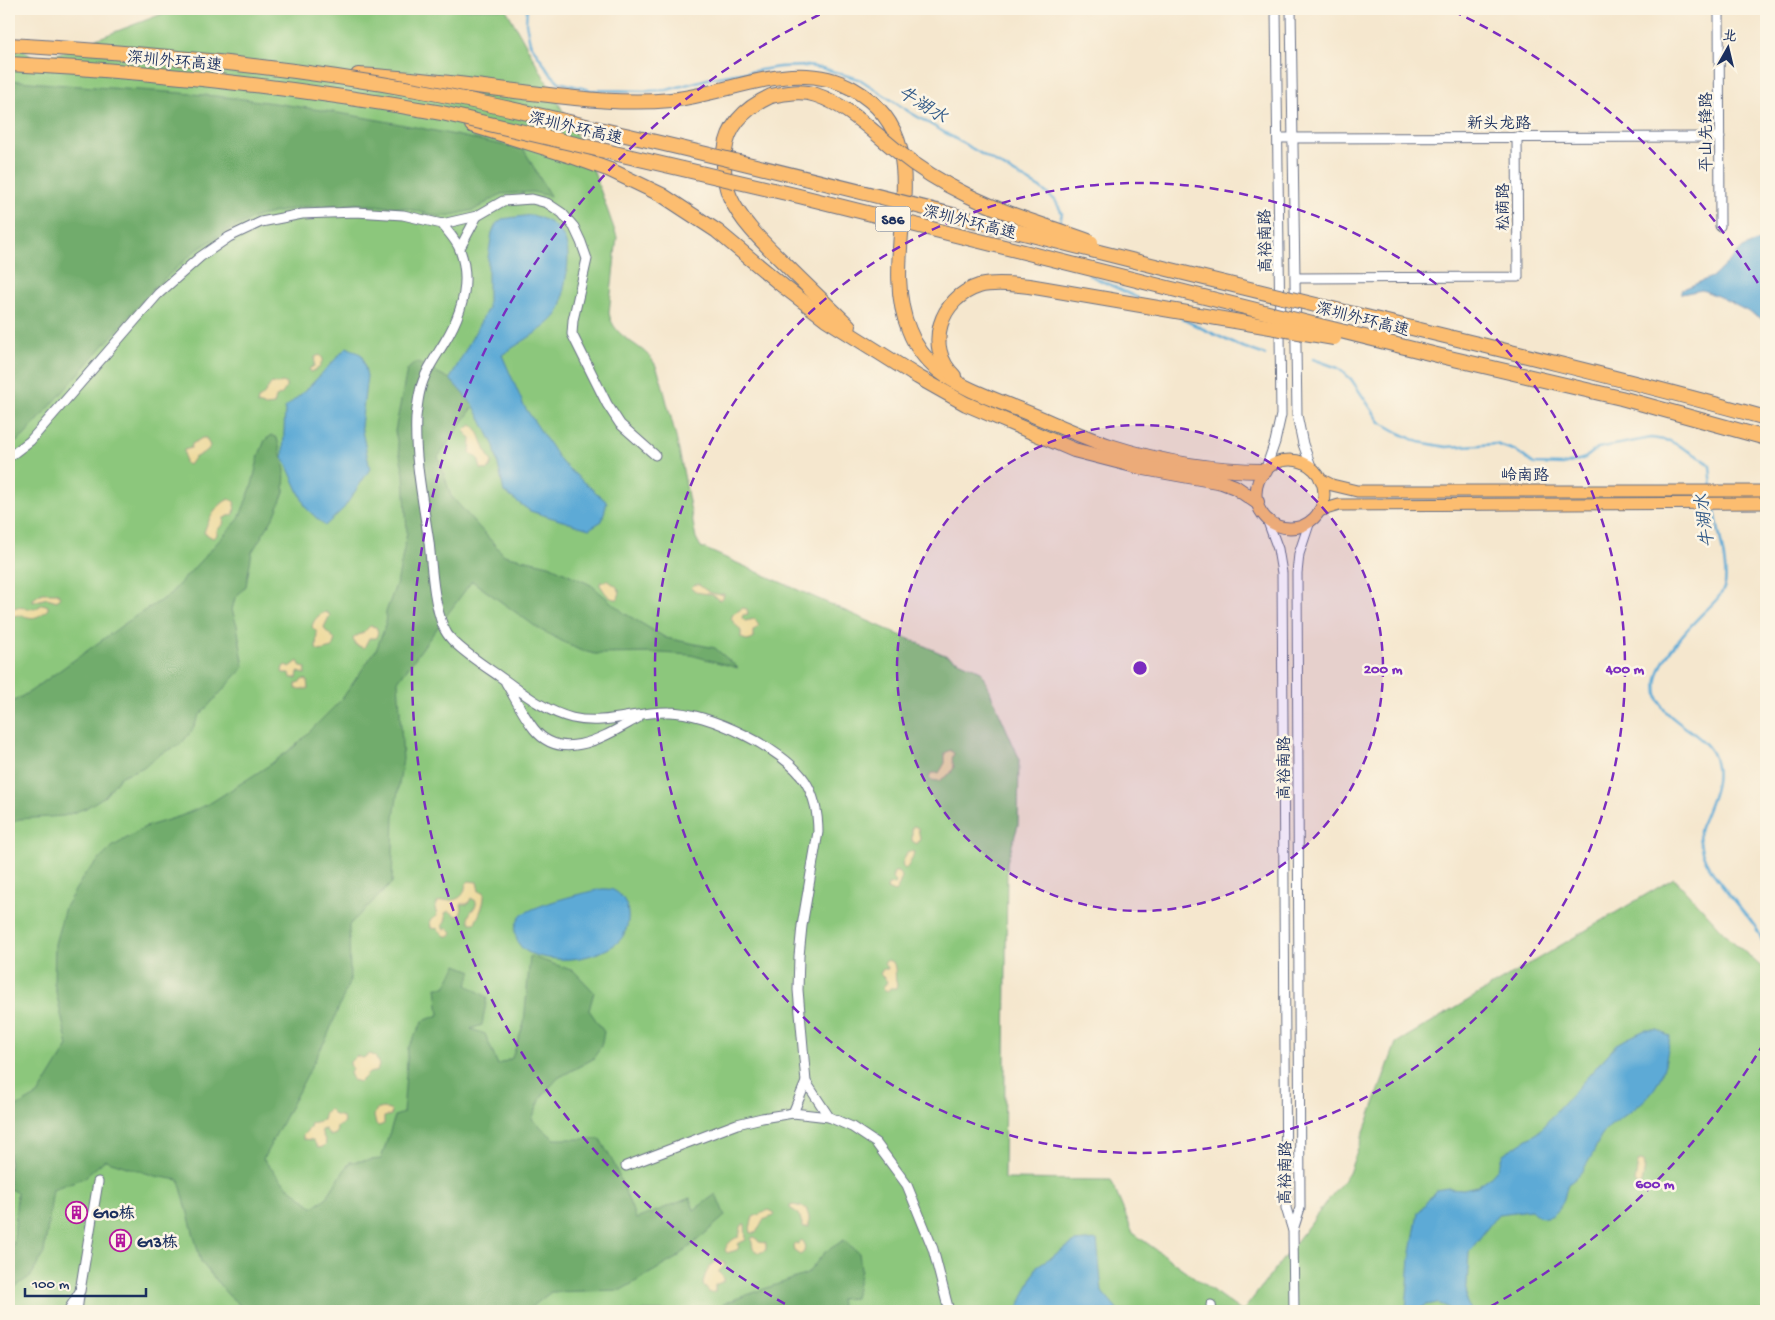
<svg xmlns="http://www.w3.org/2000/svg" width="1775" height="1320" font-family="'Gochi Hand','LXGW WenKai TC',sans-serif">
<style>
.green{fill:#8cc77c;stroke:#547b6d}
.forest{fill:#71ac6c;stroke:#466e65}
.sand{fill:#eeda9e;stroke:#84847e}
.water{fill:#5daad6;stroke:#3c6c9a}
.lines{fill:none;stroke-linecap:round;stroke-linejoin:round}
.stream{stroke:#5daad6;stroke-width:2.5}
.minor-casing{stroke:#676f85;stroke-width:11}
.major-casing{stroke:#676f85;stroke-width:13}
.highway-casing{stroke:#676f85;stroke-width:16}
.minor{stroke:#fff;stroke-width:9}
.major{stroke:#fcbd6f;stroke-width:11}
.highway{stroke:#fcbd6f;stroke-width:14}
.highway-bridge-casing{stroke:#676f85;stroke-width:16;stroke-linecap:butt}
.highway-bridge{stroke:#fcbd6f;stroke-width:14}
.ring{fill:none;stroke:#7b2cbf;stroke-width:2.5;stroke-dasharray:9 6}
.labels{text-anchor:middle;stroke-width:5;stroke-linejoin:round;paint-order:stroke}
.shield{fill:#fcf5e5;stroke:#5e6a86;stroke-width:1}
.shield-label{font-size:15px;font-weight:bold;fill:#1b2f5e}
.street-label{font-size:16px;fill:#1b2f5e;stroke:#fcf5e5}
.poi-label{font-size:16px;font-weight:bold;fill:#1b2f5e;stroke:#fcf5e5;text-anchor:start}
.water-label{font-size:18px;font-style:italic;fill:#325a88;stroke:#fcf5e5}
.centre{fill:#7b2cbf;stroke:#fcf5e5;stroke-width:2.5}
.ring-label{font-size:15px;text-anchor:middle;font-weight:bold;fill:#7b2cbf;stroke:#fcf5e5;stroke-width:5;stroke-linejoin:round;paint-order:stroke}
</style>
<rect width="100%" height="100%" fill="#fcf5e5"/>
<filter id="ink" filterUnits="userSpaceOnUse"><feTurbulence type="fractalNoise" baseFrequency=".02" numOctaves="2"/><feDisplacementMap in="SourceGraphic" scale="10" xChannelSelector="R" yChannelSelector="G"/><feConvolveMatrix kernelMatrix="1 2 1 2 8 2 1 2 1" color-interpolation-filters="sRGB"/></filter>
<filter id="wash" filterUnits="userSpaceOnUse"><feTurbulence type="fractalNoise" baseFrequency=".0096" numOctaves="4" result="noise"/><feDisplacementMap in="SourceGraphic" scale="20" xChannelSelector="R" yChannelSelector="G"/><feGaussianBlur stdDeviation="1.12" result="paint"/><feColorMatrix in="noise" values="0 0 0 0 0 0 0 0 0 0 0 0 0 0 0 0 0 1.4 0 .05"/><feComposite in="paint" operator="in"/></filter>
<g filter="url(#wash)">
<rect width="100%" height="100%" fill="#f5e7ce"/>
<!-- green -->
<g class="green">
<path d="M175,9H506L589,158L617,237L609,313C614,341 645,343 656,366C661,377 664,391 667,403C680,447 687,493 696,538L701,547L981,671L1019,758L1018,825L1007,862L1004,1179L1111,1180L1133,1233L1241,1311H9V34L36,62Z"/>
<polygon points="1674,878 1729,938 1766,971 1766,1311 1243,1311 1349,1173 1396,1043"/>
</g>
<!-- forest -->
<g class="forest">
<path d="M9,80C87,88 166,90 244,99C338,111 431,129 524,150L550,196L532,192L501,194L474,210L442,217L404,208L356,204L301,207L259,216L226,231L195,251L153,289L25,435L9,448Z"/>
<polygon points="416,362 450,379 474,406 438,457 451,496 504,555 549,565 591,585 624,613 666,638 715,648 738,668 691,655 660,653 595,654 579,650 539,629 472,581 398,681 403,759 394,817 392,883 349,925 350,980 327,1037 263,1159 283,1182 313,1207 326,1198 350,1162 381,1159 395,1116 403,1113 408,1048 423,1021 439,1015 436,987 445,987 457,965 472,971 467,985 487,997 482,1025 471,1029 485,1034 498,1065 512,1058 524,1023 530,956 574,971 594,992 589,1010 604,1032 601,1046 593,1059 558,1078 542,1096 532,1119 554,1139 600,1139 614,1164 636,1219 690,1198 694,1210 716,1194 725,1216 678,1257 621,1290 551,1292 527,1311 247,1311 228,1295 201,1262 179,1180 155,1176 105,1160 84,1178 53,1189 44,1253 31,1276 12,1289 9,1288 9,1245 14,1244 17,1192 9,1189 9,1111 38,1095 68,1046 54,983 55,944 65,907 85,874 112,847 145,827 181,816 212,802 268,766 295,746 342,699 377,648 385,626 386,612 398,579 407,533 404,474 395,431 407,370"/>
<polygon points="272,435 277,438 285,470 284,492 275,515 252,552 246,586 235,598 232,610 237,625 244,667 199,716 191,732 180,745 162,753 142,768 121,776 105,796 86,808 64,816 19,819 9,825 9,704 31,691 134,617 168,596 239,519 252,485 259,455 265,440"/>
<polygon points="844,1240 859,1253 861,1269 855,1298 840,1299 842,1311 832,1309 832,1311 713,1311 727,1302 807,1274 825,1252"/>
</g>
<!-- sand -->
<g class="sand">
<polygon points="320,355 323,359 319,368 311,372 309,369 314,366 315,357"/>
<path d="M282,382L286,384V388L282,394L276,397L274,405L265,406L257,404L258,399C266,396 267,387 272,383L277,384Z"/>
<path d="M472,425C483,433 482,449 492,462L490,468L487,470L481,469L478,458L470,453L471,439L464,431L468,427Z"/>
<polygon points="202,438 206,438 210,446 208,450 194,458 189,465 185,463 184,450 191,448 192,444"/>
<path d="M229,499L235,502L234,514L224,518L223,525L217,530V535L213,538L204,533C207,521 217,504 229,499Z"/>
<path d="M607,580L616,586L620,592L618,599C608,600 605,592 600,585V583Z"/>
<path d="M698,584C706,591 713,596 724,594L723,598L719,600C717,599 715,596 712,595C704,592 698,595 691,588L694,585Z"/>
<polygon points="42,593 58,593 60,597 57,601 47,598 33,602 33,599"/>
<path d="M43,604L48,606V609C30,627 26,610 11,617L9,615L11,610L16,607L35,609Z"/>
<polygon points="743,608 747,609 748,614 743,615 742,618 745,621 755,619 759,626 753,631 753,638 749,641 741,638 741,631 731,619 733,614"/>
<path d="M326,612L330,615L324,627L326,631L335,639L332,648L320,651L316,649L317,632L312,627C313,620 319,614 326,612Z"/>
<polygon points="370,626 376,627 378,632 376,638 369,638 364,648 356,645 353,640 354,637 363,633"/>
<polygon points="298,661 301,667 306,668 305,674 298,672 297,678 291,678 290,673 283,673 282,671 283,667 286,665 290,667"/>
<polygon points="304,679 307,680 308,689 296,689 296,684"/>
<polygon points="950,750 954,753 952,759 954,767 951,773 939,781 931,780 929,777 931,773 939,773 945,763 945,753"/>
<polygon points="914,826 918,828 920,839 917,844 912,841 912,827"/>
<path d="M909,851L914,852C913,857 909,867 905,869L903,867L902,864L907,852Z"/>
<polygon points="894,872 898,872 902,877 897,890 894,892 887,889 888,885 895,884 896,882 892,878"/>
<path d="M469,881L477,882L479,891L484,892C485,903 480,913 475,923H470C465,915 473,911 476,905V901L471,898L468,904H461L462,909L460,915L456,916L449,911L445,913L446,919C444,923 441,926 444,930L448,928L452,932L451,936H445L438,929L431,928L430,921L437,916L435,908L438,902C446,899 459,903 464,892C466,887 464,885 469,881Z"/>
<path d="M887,960L893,962C897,969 894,977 897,985L896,988H890L888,991L883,989V986L886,984L887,981L880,974L883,969H888L884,964Z"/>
<polygon points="370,1054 375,1056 379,1065 377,1071 369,1073 360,1082 353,1080 350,1073 352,1068 350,1064 350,1062 356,1056 363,1058"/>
<polygon points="383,1108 392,1111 391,1115 384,1117 384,1124 379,1126 376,1125 374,1116 376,1110"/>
<path d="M329,1109L335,1115L343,1117L344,1123L337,1127L336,1134L330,1136L325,1129L321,1130C322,1135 325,1138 326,1144L323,1147L318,1148L313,1140L303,1139V1135L310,1128L311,1123L323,1120L325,1112Z"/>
<polygon points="1641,1161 1644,1162 1645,1167 1642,1183 1638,1185 1635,1183 1638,1162"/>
<polygon points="794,1205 806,1208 809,1217 809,1227 803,1227 799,1214 790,1208 790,1206"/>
<polygon points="769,1210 775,1213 774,1216 763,1220 756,1233 751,1233 750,1228 753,1217"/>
<path d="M743,1224H745L746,1240L737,1244L739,1247L737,1250L727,1253L725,1250C727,1244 733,1238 739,1237L741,1227Z"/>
<polygon points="755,1237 759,1242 766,1243 766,1250 759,1253 753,1249 751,1238"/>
<polygon points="801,1240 804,1242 805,1245 804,1252 800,1255 794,1251 793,1245 795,1243 798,1244"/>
<path d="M719,1260L725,1262V1265L718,1272L724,1278V1281L715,1285V1292L710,1293L703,1285C704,1274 709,1265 719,1260Z"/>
</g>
<!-- water -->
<g class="water">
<path d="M532,215C573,227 571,253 564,288C563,299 562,309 555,317C544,330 517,344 502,355L524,406L562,463L607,502L602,521L589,529L530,511L504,492L494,446L474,406L450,379L488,308V258L492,233L496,224L502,219Z"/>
<polygon points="1766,238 1766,321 1720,297 1702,290 1681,294 1681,290 1714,276 1744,247"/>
<polygon points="347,347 362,355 367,376 361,426 370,469 344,508 325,526 306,508 283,457 285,408 307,389"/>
<path d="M602,889C606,889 610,889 613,890C633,899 632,931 617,943C605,952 586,958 571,959C559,960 536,958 526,951C519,947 516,939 515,932C515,926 518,919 522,915C537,904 583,893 602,889Z"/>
<path d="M1645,1030H1658L1670,1037C1664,1074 1661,1089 1630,1112C1620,1119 1610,1124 1603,1134C1599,1139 1597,1145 1594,1151C1588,1163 1580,1177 1568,1184C1565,1192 1565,1200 1560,1207C1553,1220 1540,1220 1531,1210L1498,1214L1469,1252L1466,1302L1472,1311H1451L1448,1307L1437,1303L1426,1305L1418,1310H1406L1410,1258L1418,1213L1436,1190L1448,1188L1463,1189L1477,1186L1489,1178L1498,1168L1503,1154L1536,1134L1618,1043Z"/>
<polygon points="1097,1240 1102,1292 1118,1311 1017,1311 1037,1266 1075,1242"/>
</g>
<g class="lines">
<!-- stream -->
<g class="stream">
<polyline points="527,9 526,23 530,43 550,73 559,82 590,90 647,91 667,90 711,78 779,67 807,66 822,68 861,80 911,113 1040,188 1055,200 1062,213 1059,227"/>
<polyline points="1089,275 1138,298"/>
<polyline points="1182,319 1237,345 1265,355"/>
<polyline points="1313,359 1338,368 1351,379 1380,422 1399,433 1419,442 1446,447 1496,444 1516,451 1534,464 1563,465 1585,458 1598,448 1651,438 1670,441 1703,459 1710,466 1712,488"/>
<path d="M1714,505C1717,526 1728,566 1725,584C1723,596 1710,606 1702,614C1687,629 1661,657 1657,679C1650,720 1696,724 1712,753C1723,775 1712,798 1704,818C1702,823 1699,828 1699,832C1699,837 1700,843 1701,847C1705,872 1742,906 1756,928C1761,935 1763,945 1766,952"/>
</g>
</g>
</g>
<g filter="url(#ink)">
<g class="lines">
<defs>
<g id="minor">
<polyline points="1291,9 1297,415 1303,444 1312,469"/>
<polyline points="1719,9 1720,226"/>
<polyline points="1278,138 1720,137"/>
<path d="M442,224C448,232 457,241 460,250C472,283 462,314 444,343C435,358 424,373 420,391C418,399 417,409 416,417C414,458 423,501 429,542C432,569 433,600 443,626C445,631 449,637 453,641C466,654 483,665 499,676C522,692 544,711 572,718C606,726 636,711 669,712C707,712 785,749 805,781C815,797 818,814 818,832L802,926L799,956L798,990L806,1082L829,1117"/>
<polyline points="460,248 477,216"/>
<polyline points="1296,278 1518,277 1517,137"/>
<polyline points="9,457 30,441 158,294 200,257 229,237 261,222 302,214 356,212 403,215 442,224 477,216 503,201 532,199 547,203 562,213 574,227 581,242 587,259 573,320 572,334 607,404 620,424 655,455"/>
<polyline points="1265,471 1275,442 1281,415 1276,9"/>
<polyline points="1267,519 1278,549 1282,573 1286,1208 1293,1231 1294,1311"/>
<path d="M506,683C515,698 523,715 534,729C563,765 608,734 638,718"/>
<polyline points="793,1113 806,1082"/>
<polyline points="626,1166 737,1124 762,1118 793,1113 829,1117 852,1127 876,1143 907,1185 933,1249 949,1311"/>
<polyline points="1293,1230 1300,1208 1297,573 1299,554 1310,521"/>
<polyline points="1211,1305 1212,1311"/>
<polyline points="68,1311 80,1291 98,1182"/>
<polyline points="77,1311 79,1296"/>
</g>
<g id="major">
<circle cx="1290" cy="494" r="34"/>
<polyline points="1320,479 1332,485 1357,491 1766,491"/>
<polyline points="1319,511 1339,505 1766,503"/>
</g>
<g id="highway">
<path d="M358,75C411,78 463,84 515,91C567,97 619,105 671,100C731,94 795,56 853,89C947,142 875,249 909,330C915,346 926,360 939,371C961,388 993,399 1018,409C1049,421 1079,436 1110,446C1160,462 1212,471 1265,471"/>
<path d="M771,96C747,107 728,124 725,151C723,166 724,183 730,197C742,224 767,246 788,267C808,287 828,306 849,326"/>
<polyline points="472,125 571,156 610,170 662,195 717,231 783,286 826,319 918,377 966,404 1074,450 1144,468 1222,482 1235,487 1257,502"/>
<path d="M954,376C924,347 940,298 979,286C994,282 1013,284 1029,286"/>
</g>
</defs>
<!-- minor casing -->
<use href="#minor" class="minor-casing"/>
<!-- major casing -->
<use href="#major" class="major-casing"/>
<!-- highway casing -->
<use href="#highway" class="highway-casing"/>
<!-- minor -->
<use href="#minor" class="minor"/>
<!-- major -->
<use href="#major" class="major"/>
<!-- highway -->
<use href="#highway" class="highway"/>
<defs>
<g id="highway-bridge">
<path d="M9,45C147,53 286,66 422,91C493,104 564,121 634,137C790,173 944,213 1099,252C1321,308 1545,357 1766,418"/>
<path d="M9,64C154,71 299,88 442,113L799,196L1441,356L1621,398L1766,438"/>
<path d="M771,96C786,93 801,90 816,95C847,105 872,131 897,151C918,168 942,183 967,195C1007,215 1050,227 1091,242"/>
<polyline points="1029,286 1334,338"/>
</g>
</defs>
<!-- highway-bridge casing -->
<use href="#highway-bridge" class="highway-bridge-casing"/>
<!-- highway-bridge -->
<use href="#highway-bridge" class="highway-bridge"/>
</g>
</g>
<!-- distance rings -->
<circle cx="1140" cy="668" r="243" fill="#7b2cbf" fill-opacity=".12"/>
<g class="ring">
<circle cx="1140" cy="668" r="243"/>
<circle cx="1140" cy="668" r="485"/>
<path d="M1764 1043A728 728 0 0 1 1482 1311M798 1311A728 728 0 0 1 827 11M1453 11A728 728 0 0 1 1764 293"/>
</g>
<!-- icons -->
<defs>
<symbol id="building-ring" viewBox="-11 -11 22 22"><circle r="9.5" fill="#fcf5e5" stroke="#b5179e" stroke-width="1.5"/><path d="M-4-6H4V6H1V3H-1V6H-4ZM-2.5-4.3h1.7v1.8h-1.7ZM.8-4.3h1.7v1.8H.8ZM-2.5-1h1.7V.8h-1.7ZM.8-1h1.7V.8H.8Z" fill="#b5179e"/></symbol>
</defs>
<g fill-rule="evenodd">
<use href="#building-ring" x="64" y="1200" width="25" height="25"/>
<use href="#building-ring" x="108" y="1228" width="25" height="25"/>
</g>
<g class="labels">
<!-- shield labels -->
<rect class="shield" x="875.5" y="206.5" width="35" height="25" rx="4"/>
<g class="shield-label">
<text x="893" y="224">S86</text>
</g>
<!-- street labels -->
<g class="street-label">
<text transform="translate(175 60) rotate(5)" y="6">深圳外环高速</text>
<text x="1499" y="128">新头龙路</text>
<text transform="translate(576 127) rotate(13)" y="6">深圳外环高速</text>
<text transform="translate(1705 132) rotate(-90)" y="6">平山先锋路</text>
<text transform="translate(1502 207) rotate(-90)" y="6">松荫路</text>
<text transform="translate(970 221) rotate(14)" y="6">深圳外环高速</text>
<text transform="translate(1264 241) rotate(-91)" y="6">高裕南路</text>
<text transform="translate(1363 318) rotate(14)" y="6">深圳外环高速</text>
<text x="1525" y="480">岭南路</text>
<text transform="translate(1283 768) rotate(-90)" y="6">高裕南路</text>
<text transform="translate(1284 1173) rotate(-89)" y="6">高裕南路</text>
</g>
<!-- poi labels -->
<g class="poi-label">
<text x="93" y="1218">G10栋</text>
<text x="137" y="1247">G13栋</text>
</g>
<!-- water labels -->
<g class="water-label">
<text transform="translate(923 104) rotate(32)" y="6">牛湖水</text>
<text transform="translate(1704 521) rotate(-97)" y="6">牛湖水</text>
</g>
</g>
<circle cx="1140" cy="668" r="8" class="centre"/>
<g class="ring-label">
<text x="1383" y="673">200 m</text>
<text x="1625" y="673">400 m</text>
<text x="1655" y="1188">600 m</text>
</g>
<!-- margin -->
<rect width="1775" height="1320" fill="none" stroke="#fcf5e5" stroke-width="30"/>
<!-- north arrow -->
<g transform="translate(1728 48) rotate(8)" stroke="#fcf5e5" stroke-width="4" paint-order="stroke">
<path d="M0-4L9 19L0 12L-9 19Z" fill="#1b2f5e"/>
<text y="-8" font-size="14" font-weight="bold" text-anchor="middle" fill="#1b2f5e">北</text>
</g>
<!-- scale -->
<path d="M25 1288v8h121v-8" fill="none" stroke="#1b2f5e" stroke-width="2.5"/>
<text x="32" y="1288" font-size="15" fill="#1b2f5e" stroke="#fcf5e5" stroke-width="4" paint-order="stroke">100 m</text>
</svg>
